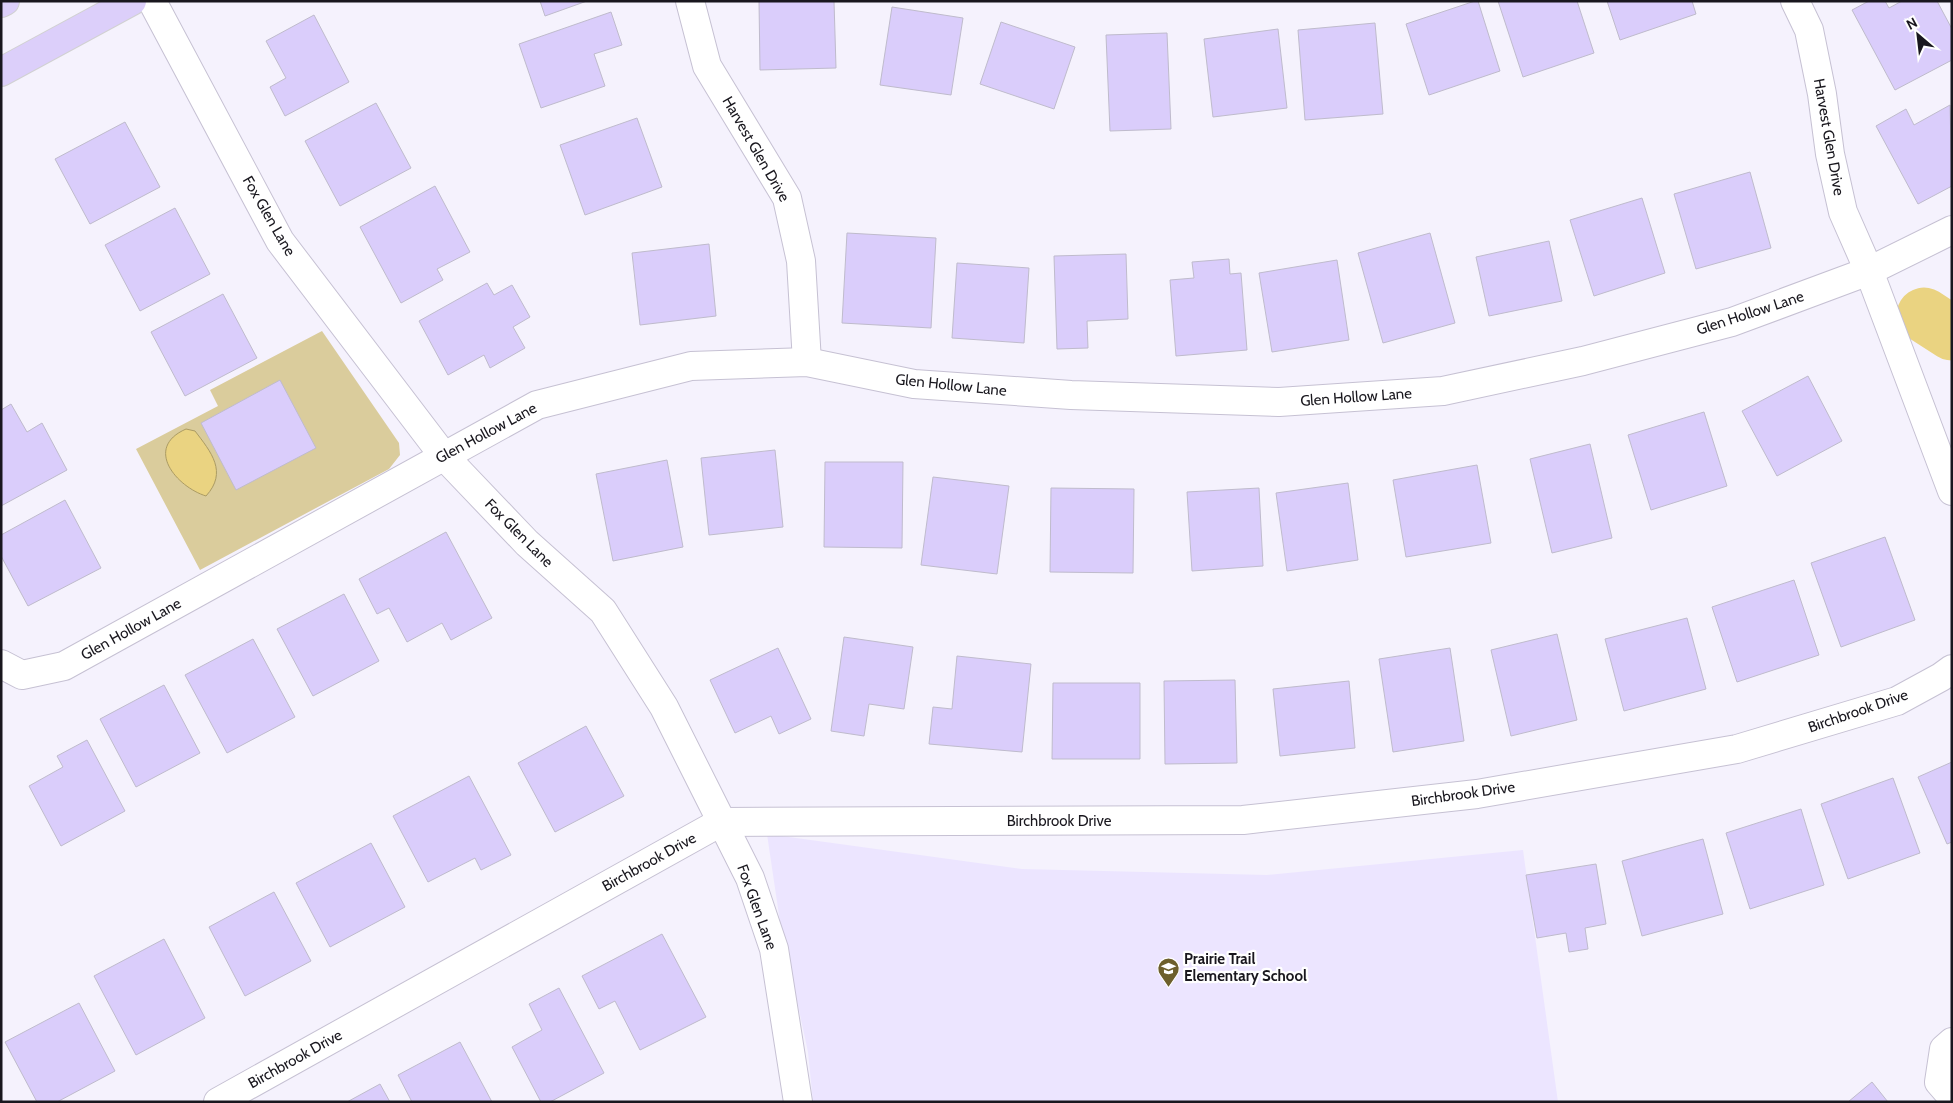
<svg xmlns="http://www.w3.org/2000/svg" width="1953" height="1103" font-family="Cabin,sans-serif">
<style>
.built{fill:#ece5ff}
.green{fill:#dacc9c}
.water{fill:#ead381;stroke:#ab9b63}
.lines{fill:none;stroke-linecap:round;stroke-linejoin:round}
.river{stroke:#ead381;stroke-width:55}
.building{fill:#dacdfb;stroke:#bfbbcc}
.minor-casing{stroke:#c6c1d3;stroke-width:30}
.major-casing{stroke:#d1d1d2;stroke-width:30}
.minor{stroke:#fff;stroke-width:28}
.major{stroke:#dccffa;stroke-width:28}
.labels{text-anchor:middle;stroke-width:4.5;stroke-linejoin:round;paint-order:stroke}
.street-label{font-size:15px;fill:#19171e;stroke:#fff}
.poi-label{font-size:15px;font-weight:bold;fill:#19171e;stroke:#fff;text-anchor:start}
</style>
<rect width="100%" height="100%" fill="#f5f2fd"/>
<!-- built -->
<polygon class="built" points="767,834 1022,869 1267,875 1523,850 1558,1102 813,1102 808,1052 780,922"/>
<!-- green -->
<polygon class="green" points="322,331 399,443 400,455 389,469 200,570 136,449 218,406 210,390"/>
<!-- water -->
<path class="water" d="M186,429L195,431C211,452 228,472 206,496C177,487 143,448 186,429Z"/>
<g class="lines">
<!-- river -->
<polyline class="river" points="1924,315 1952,333"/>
</g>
<!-- building -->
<g class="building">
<polygon points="540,1 587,1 545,16"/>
<polygon points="759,1 834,1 836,68 760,70"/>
<polygon points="1475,1 1478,1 1500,71 1429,95 1406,24"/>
<polygon points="1498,1 1577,1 1594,53 1523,77"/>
<polygon points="1607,1 1692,1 1696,14 1620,40"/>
<polygon points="1869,1 1885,1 1889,8 1902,1 1937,1 1952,29 1952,60 1895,90 1852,10"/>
<polygon points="892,7 963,18 951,95 880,85"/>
<polygon points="611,12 622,45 594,54 605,86 541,108 519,44"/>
<polygon points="314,15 349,82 285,116 270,87 286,78 266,41"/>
<polygon points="1001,22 1075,47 1054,109 980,84"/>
<polygon points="1375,23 1383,114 1305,120 1298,30"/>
<polygon points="1278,29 1287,108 1213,117 1204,39"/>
<polygon points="1167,33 1171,129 1110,131 1106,35"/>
<polygon points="376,103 411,168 340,206 305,141"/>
<polygon points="1950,105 1952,186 1918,204 1876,126 1906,109 1914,125"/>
<polygon points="637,118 662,187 585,215 560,145"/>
<polygon points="125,122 160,187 90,224 55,159"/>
<polygon points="1750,172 1771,248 1696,269 1674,194"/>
<polygon points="435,186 470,252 437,269 443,280 401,303 360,227"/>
<polygon points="1642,198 1665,273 1594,296 1570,220"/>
<polygon points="175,208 210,274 140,311 105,245"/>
<polygon points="847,233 936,238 931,328 842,323"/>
<polygon points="1430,233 1455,323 1383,343 1358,253"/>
<polygon points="1549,241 1562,301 1489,316 1476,257"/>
<polygon points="709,244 716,316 640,325 632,253"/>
<polygon points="1126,254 1128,319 1087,321 1088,348 1057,349 1054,256"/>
<polygon points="1229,259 1230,274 1241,273 1247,350 1176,356 1170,280 1194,278 1192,262"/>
<polygon points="1337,260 1349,340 1272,352 1259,273"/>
<polygon points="957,263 1029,268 1024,343 952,338"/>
<polygon points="487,283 494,295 512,285 530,317 513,327 525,348 490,368 484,355 448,375 419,321"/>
<polygon points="223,294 257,358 185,396 151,332"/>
<polygon points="1808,376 1842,441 1777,476 1742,411"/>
<polygon points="280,380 316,448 236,490 201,423"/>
<polygon points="11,404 27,432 42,423 67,470 1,506 1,410"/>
<polygon points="1704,412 1727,486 1651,510 1628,435"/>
<polygon points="1590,444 1612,538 1552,553 1530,459"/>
<polygon points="775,450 783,527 709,535 701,458"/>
<polygon points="667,460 683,547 613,561 596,474"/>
<polygon points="825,462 903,462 902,548 824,547"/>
<polygon points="1477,465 1491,543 1406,557 1393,480"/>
<polygon points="933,477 1009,486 997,574 921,565"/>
<polygon points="1348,483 1358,560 1287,571 1276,493"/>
<polygon points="1051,488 1134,489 1133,573 1050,572"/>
<polygon points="1259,488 1263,566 1192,571 1187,492"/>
<polygon points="65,500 101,568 28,606 1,556 1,535"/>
<polygon points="446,532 492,618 451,640 442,623 407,642 389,608 377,614 359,579"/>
<polygon points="1885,537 1915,620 1841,647 1811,563"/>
<polygon points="1794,580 1819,655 1737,682 1712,607"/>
<polygon points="344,594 379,661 313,696 277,629"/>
<polygon points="1687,618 1706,689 1624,711 1605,639"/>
<polygon points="1557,634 1577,720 1511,736 1491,650"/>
<polygon points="844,637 913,647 904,709 869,704 864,736 831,731"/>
<polygon points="253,639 295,717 227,753 185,675"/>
<polygon points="778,648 811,719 779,734 771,716 735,733 710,680"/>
<polygon points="1450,648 1464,741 1393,752 1379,659"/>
<polygon points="957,656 1031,664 1022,752 929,744 933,707 952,709"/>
<polygon points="1235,680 1237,763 1165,764 1164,681"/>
<polygon points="1349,681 1355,748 1280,756 1273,689"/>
<polygon points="1053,683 1140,683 1140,759 1052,759"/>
<polygon points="164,685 200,753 136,787 100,719"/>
<polygon points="586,726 624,796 555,832 518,763"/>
<polygon points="87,740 125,811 61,846 29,786 63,767 57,756"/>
<polygon points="1952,762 1952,842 1947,844 1918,777"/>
<polygon points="469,776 511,855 481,870 475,858 428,882 393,816"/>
<polygon points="1893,778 1920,853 1848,879 1821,804"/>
<polygon points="1801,809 1824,885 1750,909 1726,833"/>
<polygon points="1703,839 1723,914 1642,936 1622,861"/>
<polygon points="371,843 405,907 330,947 296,883"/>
<polygon points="1596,864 1606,924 1585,928 1588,949 1569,952 1566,933 1537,938 1526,875"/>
<polygon points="274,892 311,961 245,996 209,927"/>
<polygon points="662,934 706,1017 640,1050 615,1001 599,1009 582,976"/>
<polygon points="164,939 205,1018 136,1055 94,976"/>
<polygon points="559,988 604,1073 550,1102 541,1102 512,1047 542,1030 529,1004"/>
<polygon points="79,1003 115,1071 57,1102 37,1102 5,1042"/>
<polygon points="460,1042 492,1102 412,1102 398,1075"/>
<polygon points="1872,1082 1888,1102 1848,1102"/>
<polygon points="380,1084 390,1102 347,1102"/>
</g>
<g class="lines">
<defs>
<g id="minor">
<polyline points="152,1 280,241 443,455 527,543 603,611 664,707 750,878 774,949 798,1102"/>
<polyline points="690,1 707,66 787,198 801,261 807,362"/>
<polyline points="1795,1 1809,30 1822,94 1830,154 1843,212 1869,271 1952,491"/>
<polyline points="1,664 22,675 64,666 537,405 691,366 807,362 914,384 1071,395 1279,402 1443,391 1583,361 1732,322 1869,271 1952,230"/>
<polyline points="1952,1042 1944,1049 1939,1082 1952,1097"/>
<polyline points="218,1102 721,822 1243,820 1477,794 1737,749 1897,701 1941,677 1952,669"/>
</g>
<g id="major">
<polyline points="1,3 5,1"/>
<polyline points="1,72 132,1"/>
</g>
</defs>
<!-- minor casing -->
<use href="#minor" class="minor-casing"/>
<!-- major casing -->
<use href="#major" class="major-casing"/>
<!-- minor -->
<use href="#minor" class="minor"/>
<!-- major -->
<use href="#major" class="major"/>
</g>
<!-- icons -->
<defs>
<symbol id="school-pin" viewBox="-11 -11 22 30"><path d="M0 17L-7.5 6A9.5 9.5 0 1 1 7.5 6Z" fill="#6d5f2c" stroke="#fff"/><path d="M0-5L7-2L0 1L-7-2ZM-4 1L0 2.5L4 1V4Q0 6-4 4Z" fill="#fff"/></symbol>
</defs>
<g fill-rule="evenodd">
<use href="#school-pin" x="1156" y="956" width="25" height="34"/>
</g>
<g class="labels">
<!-- street labels -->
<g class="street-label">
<text transform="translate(1829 137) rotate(80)" y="5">Harvest Glen Drive</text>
<text transform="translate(756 149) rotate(60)" y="5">Harvest Glen Drive</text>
<text transform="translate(269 216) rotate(60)" y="5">Fox Glen Lane</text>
<text transform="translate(1750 313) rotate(-18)" y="5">Glen Hollow Lane</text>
<text transform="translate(951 385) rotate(6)" y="5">Glen Hollow Lane</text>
<text transform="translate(1356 397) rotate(-4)" y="5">Glen Hollow Lane</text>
<text transform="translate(486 433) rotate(-28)" y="5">Glen Hollow Lane</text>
<text transform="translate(519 533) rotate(45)" y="5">Fox Glen Lane</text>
<text transform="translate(131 629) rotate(-29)" y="5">Glen Hollow Lane</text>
<text transform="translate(1858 711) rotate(-19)" y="5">Birchbrook Drive</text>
<text transform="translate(1463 794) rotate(-8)" y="5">Birchbrook Drive</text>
<text x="1059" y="826">Birchbrook Drive</text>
<text transform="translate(649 862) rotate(-29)" y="5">Birchbrook Drive</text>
<text transform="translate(757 907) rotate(70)" y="5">Fox Glen Lane</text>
<text transform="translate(295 1059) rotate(-29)" y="5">Birchbrook Drive</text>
</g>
<!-- poi labels -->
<g class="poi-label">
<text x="1184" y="964">Prairie Trail<tspan x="1184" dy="17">Elementary School</tspan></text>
</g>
</g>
<!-- border -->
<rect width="1953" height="1103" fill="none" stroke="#19171e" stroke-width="5"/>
<!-- north arrow -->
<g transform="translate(1918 35) rotate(332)" stroke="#ffffff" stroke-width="4" paint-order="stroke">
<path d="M0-4L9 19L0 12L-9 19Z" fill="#19171e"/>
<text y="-8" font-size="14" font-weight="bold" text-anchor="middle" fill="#19171e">N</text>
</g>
</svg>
